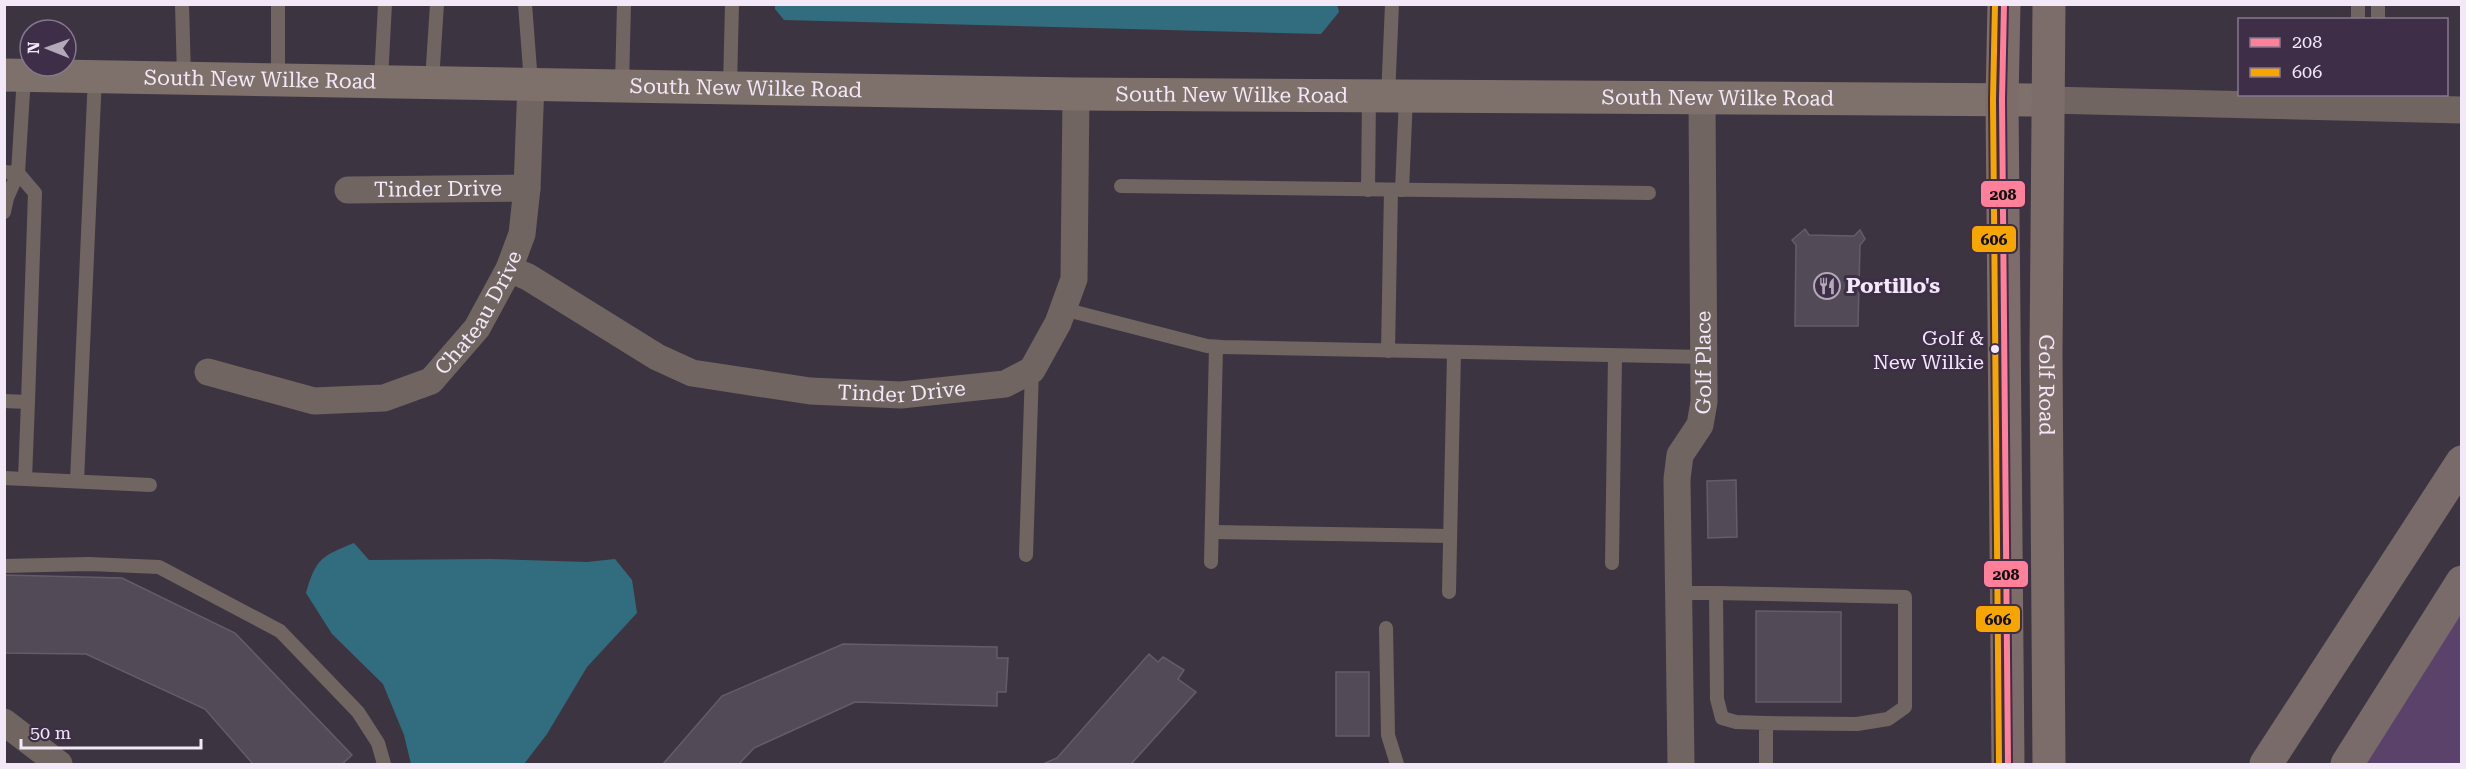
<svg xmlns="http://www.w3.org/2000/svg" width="2466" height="769" font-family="'Roboto Serif',serif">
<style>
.green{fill:#5b426b}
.water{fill:#316d7f}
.building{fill:#524b57;stroke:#645d69;stroke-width:1.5}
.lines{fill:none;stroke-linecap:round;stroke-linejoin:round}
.lane{stroke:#716561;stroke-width:14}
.street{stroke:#716561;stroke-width:27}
.secondary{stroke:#7e706a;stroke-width:33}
.primary{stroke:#7d6d6a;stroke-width:33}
.highway{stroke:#786b6a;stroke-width:33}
.bus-1-casing{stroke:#3e2e47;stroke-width:10}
.bus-2-casing{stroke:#3e2e47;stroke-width:10}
.bus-1{stroke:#ff8098;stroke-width:6}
.bus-2{stroke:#f7a600;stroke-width:6}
.bus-dot{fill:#f2e8f8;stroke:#3e2e47;stroke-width:2}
.labels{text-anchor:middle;stroke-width:6;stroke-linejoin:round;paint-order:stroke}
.bus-label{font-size:20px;fill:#f2e8f8;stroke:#3e2e47;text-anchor:end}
.street-label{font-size:21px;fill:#f2e8f8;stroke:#3e2e47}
.poi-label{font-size:21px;font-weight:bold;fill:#f2e8f8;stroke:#3e2e47;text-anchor:start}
.line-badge{stroke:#3e2e47;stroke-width:2}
.pale-badge-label{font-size:16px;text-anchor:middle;font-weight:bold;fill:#111}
</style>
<rect width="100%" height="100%" fill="#3d3441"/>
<!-- green -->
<polygon class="green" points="2461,582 2461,764 2348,764"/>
<!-- water -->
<g class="water">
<polygon points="1337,4 1339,12 1321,34 784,20 775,9 775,5"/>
<path d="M354,543L369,560L490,559L587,562L615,559L632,580L637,613L587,667L547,734L524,764H411L404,735L383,684L332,634L306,593C316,558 322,556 354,543Z"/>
</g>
<!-- building -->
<g class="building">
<polygon points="1805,229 1809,235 1854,236 1860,230 1865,239 1860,245 1858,326 1795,326 1796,245 1792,240"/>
<polygon points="1736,480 1737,537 1708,538 1707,481"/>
<polygon points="4,575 122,578 235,633 352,755 342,764 253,764 205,709 86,654 4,653"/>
<polygon points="1756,611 1841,612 1841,702 1756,702"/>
<polygon points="843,644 997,647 997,658 1008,658 1006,692 997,692 997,706 855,702 754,748 739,764 663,764 722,696"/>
<polygon points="1149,654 1158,662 1163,657 1184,670 1178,679 1196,692 1131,764 1043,764 1057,758"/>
<rect x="1336" y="672" width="33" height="64"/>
</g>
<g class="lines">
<!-- lane -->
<g class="lane">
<polyline points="182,4 184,77"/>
<polyline points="525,4 531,83"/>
<polyline points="2358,4 2358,20"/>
<polyline points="2378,20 2378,4"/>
<polyline points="278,79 278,4"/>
<polyline points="381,80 385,4"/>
<polyline points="432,81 437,4"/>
<polyline points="622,85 624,4"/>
<polyline points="730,87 732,4"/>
<polyline points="1388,97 1392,4"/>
<polyline points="4,172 18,173 35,193 28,402"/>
<polyline points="1121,186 1649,193"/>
<polyline points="1368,190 1369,97"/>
<polyline points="1402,190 1406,97"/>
<polyline points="4,212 7,198 18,173 24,76"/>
<polyline points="1063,309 1207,346 1223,347 1705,357"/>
<polyline points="1388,351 1391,190"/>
<polyline points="4,401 28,402 25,479"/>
<polyline points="4,478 150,485"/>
<polyline points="77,481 95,76"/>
<polyline points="1212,532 1450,536"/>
<polyline points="1026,555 1032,370"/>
<polyline points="1211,562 1216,347"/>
<polyline points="1612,563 1615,356"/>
<polyline points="4,566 89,564 159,567 280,631 358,712 378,743 384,764"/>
<polyline points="1449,592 1454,352"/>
<polyline points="1678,593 1716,593 1717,699 1722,718 1736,722 1766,723 1766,764"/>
<polyline points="1716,593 1905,597 1905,707 1888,719 1857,724 1766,723"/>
<polyline points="1386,628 1388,735 1397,764"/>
</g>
<!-- street -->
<g class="street">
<polyline points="2048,100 2462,110"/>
<path id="s1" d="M348,190L527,188"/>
<path id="s2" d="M509,269L528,277L657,357L692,373L810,391L901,395L1005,384L1032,370L1058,323L1074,279L1076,94"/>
<path id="s3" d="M208,372L314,401L384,398L431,381L477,328L509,269L522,234L527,188L531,83"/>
<polyline points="4,722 59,764"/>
<path id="s4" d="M1681,764L1677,479L1680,455L1700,425L1704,402L1702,99"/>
</g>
<!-- secondary -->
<path class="secondary" id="s5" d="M4,75L1076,94L2048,100"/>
<!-- primary -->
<g class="primary">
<polyline points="2004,4 2002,100 2008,764"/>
<path id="s6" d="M2049,4L2046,352L2049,764"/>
</g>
<!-- highway -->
<g class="highway">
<polyline points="2266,764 2462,462"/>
<polyline points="2347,764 2462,582"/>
</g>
<defs>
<polyline id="bus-1" points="2004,4 2002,100 2008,764"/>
<polyline id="bus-2" points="1995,4 1993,100 1999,764"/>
</defs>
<!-- bus-1 casing -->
<use href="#bus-1" class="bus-1-casing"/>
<!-- bus-2 casing -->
<use href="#bus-2" class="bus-2-casing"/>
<!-- bus-1 -->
<use href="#bus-1" class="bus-1"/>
<!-- bus-2 -->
<use href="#bus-2" class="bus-2"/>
</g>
<!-- icons -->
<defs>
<symbol id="restaurant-ring" viewBox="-11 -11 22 22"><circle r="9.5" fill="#3e2e47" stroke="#b3a9b8" stroke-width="1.5"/><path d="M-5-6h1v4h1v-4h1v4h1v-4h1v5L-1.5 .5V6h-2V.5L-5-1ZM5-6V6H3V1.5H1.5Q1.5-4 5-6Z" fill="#b3a9b8"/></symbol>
</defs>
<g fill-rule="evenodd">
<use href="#restaurant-ring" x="1812" y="271" width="30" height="30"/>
</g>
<!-- markers -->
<circle class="bus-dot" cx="1995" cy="349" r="5"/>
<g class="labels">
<!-- bus labels -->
<g class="bus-label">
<text x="1984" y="345">Golf &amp;<tspan x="1984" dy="24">New Wilkie</tspan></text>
</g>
<!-- street labels -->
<g class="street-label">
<text dy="7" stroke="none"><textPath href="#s5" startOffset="256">South New Wilke Road</textPath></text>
<text dy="7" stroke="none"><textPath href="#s5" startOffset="742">South New Wilke Road</textPath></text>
<text dy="7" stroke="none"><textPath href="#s5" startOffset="1228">South New Wilke Road</textPath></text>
<text dy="7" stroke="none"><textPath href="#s5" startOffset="1714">South New Wilke Road</textPath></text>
<text dy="7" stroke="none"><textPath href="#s1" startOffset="90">Tinder Drive</textPath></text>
<text dy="7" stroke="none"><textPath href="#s3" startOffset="314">Chateau Drive</textPath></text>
<text dy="7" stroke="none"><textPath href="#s4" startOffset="408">Golf Place</textPath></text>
<text dy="7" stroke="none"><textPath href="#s6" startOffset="381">Golf Road</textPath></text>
<text dy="7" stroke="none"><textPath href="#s2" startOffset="422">Tinder Drive</textPath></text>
</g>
<!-- poi labels -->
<g class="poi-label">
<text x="1846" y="293">Portillo's</text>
</g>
</g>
<g class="line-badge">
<rect x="1980" y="180" width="46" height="28" rx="6" fill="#ff8098"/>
<rect x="1971" y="225" width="46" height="28" rx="6" fill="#f7a600"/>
<rect x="1983" y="560" width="46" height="28" rx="6" fill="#ff8098"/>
<rect x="1975" y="605" width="46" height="28" rx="6" fill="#f7a600"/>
</g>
<g class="pale-badge-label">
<text x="2003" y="200">208</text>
<text x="1994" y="245">606</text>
<text x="2006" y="580">208</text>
<text x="1998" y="625">606</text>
</g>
<!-- border -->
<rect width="2466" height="769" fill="none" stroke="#f2e8f8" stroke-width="12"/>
<!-- legend -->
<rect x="2238" y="18" width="210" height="78" fill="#3e2e47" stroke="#86788e" stroke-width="1.5"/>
<rect x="2250" y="38" width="30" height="9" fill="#ff8098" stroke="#86788e" stroke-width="1.5"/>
<text x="2292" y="48" font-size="18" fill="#f2e8f8">208</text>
<rect x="2250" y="68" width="30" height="9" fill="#f7a600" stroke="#86788e" stroke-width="1.5"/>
<text x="2292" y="78" font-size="18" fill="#f2e8f8">606</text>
<!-- north arrow -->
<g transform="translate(48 48) rotate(271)"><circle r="28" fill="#3e2e47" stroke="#86788e" stroke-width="1.5"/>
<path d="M0-4.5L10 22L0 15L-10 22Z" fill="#b3a9b8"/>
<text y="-9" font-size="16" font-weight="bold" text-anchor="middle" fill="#f2e8f8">N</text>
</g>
<!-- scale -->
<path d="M21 739v9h180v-9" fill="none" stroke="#f2e8f8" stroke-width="3"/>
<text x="30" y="739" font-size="18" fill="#f2e8f8" stroke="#3e2e47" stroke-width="4.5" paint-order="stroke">50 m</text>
</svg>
